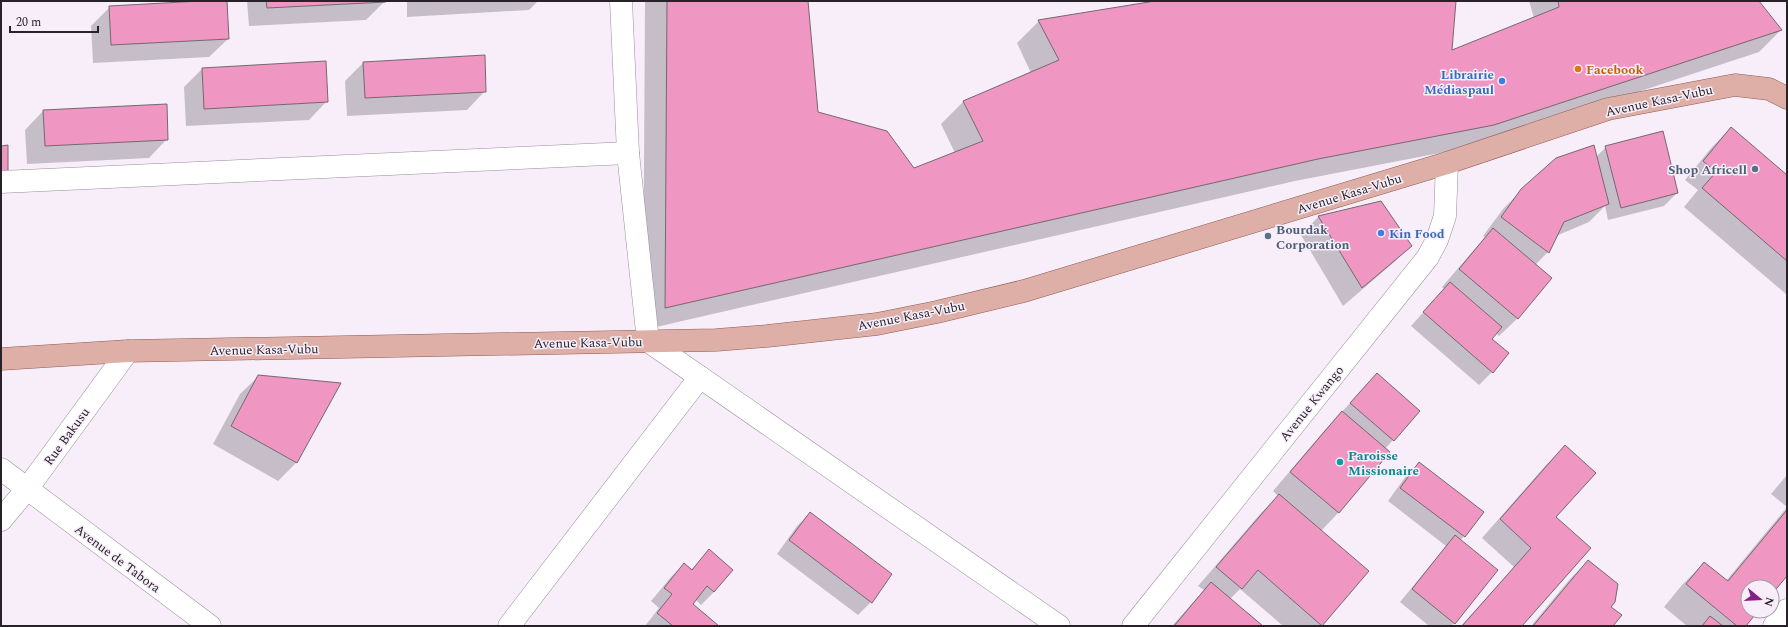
<svg xmlns="http://www.w3.org/2000/svg" width="1788" height="627" font-family="Spectral,serif">
<style>
.shadow{fill:#0003}
.building{fill:#f096c3;stroke:#75686e}
.lines{fill:none;stroke-linecap:round;stroke-linejoin:round}
.minor-casing{stroke:#978f9a;stroke-width:23}
.tertiary-casing{stroke:#978f9a;stroke-width:23}
.primary-casing{stroke:#8f5b53;stroke-width:23}
.minor{stroke:#fff;stroke-width:22}
.tertiary{stroke:#fff;stroke-width:22}
.primary{stroke:#deafa6;stroke-width:22}
.food-dot{fill:#e8710a;stroke:#f7eefa;stroke-width:1.5}
.shop-dot{fill:#3f7fe0;stroke:#f7eefa;stroke-width:1.5}
.service-dot{fill:#5c6f8a;stroke:#f7eefa;stroke-width:1.5}
.culture-dot{fill:#0f9aa8;stroke:#f7eefa;stroke-width:1.5}
.labels{text-anchor:middle;stroke-width:3;stroke-linejoin:round;paint-order:stroke}
.food-label{font-size:13px;font-weight:bold;fill:#c56008;stroke:#f7eefa;text-anchor:start}
.shop-label{font-size:13px;font-weight:bold;fill:#366cbe;stroke:#f7eefa;text-anchor:end}
.street-label{font-size:13px;fill:#262227;stroke:#f7eefa}
.service-label{font-size:13px;font-weight:bold;fill:#4e5e75;stroke:#f7eefa;text-anchor:end}
.culture-label{font-size:13px;font-weight:bold;fill:#0d838f;stroke:#f7eefa;text-anchor:start}
</style>
<rect width="100%" height="100%" fill="#f7eefa"/>
<!-- shadow -->
<g class="shadow">
<polygon points="226,1 228,39 209,57 93,63 91,26 110,7"/>
<polygon points="247,1 385,1 366,20 249,26"/>
<polygon points="407,1 538,1 529,10 407,17"/>
<polygon points="645,1 807,1 817,113 914,169 955,153 941,124 964,101 1031,73 1017,43 1039,21 1162,1 1455,1 1451,51 1534,18 1529,1 1758,1 1781,30 1759,52 1471,147 1295,181 643,330"/>
<polygon points="363,63 485,91 467,110 347,116 345,81"/>
<polygon points="202,69 327,101 309,120 186,126 184,87"/>
<polygon points="43,111 167,139 149,158 27,164 25,130"/>
<polygon points="1731,128 1787,176 1787,295 1684,207 1698,190 1685,180 1712,147"/>
<polygon points="1606,147 1677,193 1664,206 1608,220 1605,206 1589,222 1556,236 1548,252 1535,265 1518,318 1499,336 1496,333 1491,339 1492,372 1479,385 1411,326 1444,289 1442,287 1485,237 1483,236 1503,209 1522,190 1596,157"/>
<polygon points="1319,216 1410,246 1392,264 1343,306 1301,235"/>
<polygon points="1377,374 1419,411 1385,449 1389,452 1338,513 1321,531 1367,571 1320,626 1283,626 1240,589 1230,599 1262,626 1172,626 1204,590 1198,586 1261,513 1278,496 1273,491 1324,431"/>
<polygon points="259,376 297,462 278,481 213,444 240,394"/>
<polygon points="1565,446 1555,518 1521,626 1461,626 1514,567 1482,538 1546,465"/>
<polygon points="1419,463 1483,512 1460,541 1454,623 1451,626 1429,626 1400,602 1446,546 1388,501 1406,476"/>
<polygon points="1787,475 1787,574 1772,593 1772,587 1748,587 1748,611 1757,611 1744,626 1687,626 1664,607 1682,585 1704,563 1726,581 1787,507 1771,494"/>
<polygon points="810,513 871,602 858,615 777,554 797,526"/>
<polygon points="709,551 714,592 701,605 695,599 691,604 718,626 645,626 659,608 651,601 671,577 684,564 691,570"/>
<polygon points="1588,561 1610,607 1611,626 1531,626 1570,579"/>
</g>
<!-- building -->
<g class="building">
<polygon points="201,1 227,1 229,39 111,45 109,6"/>
<polygon points="266,1 386,1 386,2 267,8"/>
<polygon points="667,1 808,1 818,112 887,131 914,168 983,141 963,101 1059,60 1038,20 1155,1 1456,1 1452,50 1559,7 1558,1 1759,1 1782,30 1494,125 1318,159 665,308"/>
<polygon points="485,55 486,92 365,98 363,62"/>
<polygon points="326,61 328,102 204,109 202,68"/>
<polygon points="167,104 168,140 45,146 43,110"/>
<polygon points="1731,127 1787,175 1787,261 1702,188 1716,172 1703,161"/>
<polygon points="1663,131 1678,193 1621,208 1605,146"/>
<polygon points="8,145 8,172 1,173 1,146"/>
<polygon points="1594,145 1609,204 1564,222 1549,253 1501,217 1521,189 1556,158"/>
<polygon points="1381,201 1412,246 1362,288 1318,216"/>
<polygon points="1493,228 1552,278 1518,319 1459,269"/>
<polygon points="1450,282 1502,327 1492,339 1509,353 1493,373 1423,312"/>
<polygon points="1377,373 1420,411 1394,441 1350,403"/>
<polygon points="258,375 341,383 297,463 231,426"/>
<polygon points="1342,411 1390,452 1339,513 1290,472"/>
<polygon points="1565,445 1596,473 1556,517 1591,548 1522,626 1462,626 1531,548 1500,519"/>
<polygon points="1419,462 1484,512 1465,537 1400,488"/>
<polygon points="1279,494 1369,571 1322,626 1258,570 1242,589 1216,567"/>
<polygon points="1787,510 1787,576 1772,594 1772,587 1748,587 1748,611 1758,611 1746,626 1737,626 1686,584 1704,562 1728,581"/>
<polygon points="810,512 892,574 872,603 789,540"/>
<polygon points="1455,535 1498,570 1455,624 1412,589"/>
<polygon points="709,549 733,570 714,592 707,586 693,604 719,626 673,626 657,613 672,594 664,588 684,563 692,570"/>
<polygon points="1588,560 1618,584 1615,602 1611,607 1622,615 1613,626 1533,626"/>
<polygon points="1211,582 1263,626 1174,626"/>
<polygon points="1710,616 1723,626 1702,626"/>
</g>
<g class="lines">
<defs>
<g id="minor">
<polyline points="621,1 628,153 648,341 1059,626"/>
<polyline points="1,182 628,153"/>
<polyline points="1,469 210,626"/>
<polyline points="1,520 27,489 128,351"/>
<polyline points="509,626 700,377"/>
<polyline points="1133,626 1428,257 1437,240 1445,216 1447,163"/>
</g>
<polyline id="tertiary" points="1774,626 1787,610"/>
<polyline id="primary" points="1,359 128,351 716,340 767,336 877,324 937,312 1024,291 1447,163 1608,109 1735,85 1769,89 1787,98"/>
</defs>
<!-- minor casing -->
<use href="#minor" class="minor-casing"/>
<!-- tertiary casing -->
<use href="#tertiary" class="tertiary-casing"/>
<!-- primary casing -->
<use href="#primary" class="primary-casing"/>
<!-- minor -->
<use href="#minor" class="minor"/>
<!-- tertiary -->
<use href="#tertiary" class="tertiary"/>
<!-- primary -->
<use href="#primary" class="primary"/>
</g>
<!-- markers -->
<circle class="food-dot" cx="1578" cy="69" r="4"/>
<g class="shop-dot">
<circle cx="1502" cy="81" r="4"/>
<circle cx="1381" cy="233" r="4"/>
</g>
<g class="service-dot">
<circle cx="1755" cy="169" r="4"/>
<circle cx="1268" cy="236" r="4"/>
</g>
<circle class="culture-dot" cx="1340" cy="462" r="4"/>
<g class="labels">
<!-- food labels -->
<g class="food-label">
<text x="1586" y="74">Facebook</text>
</g>
<!-- shop labels -->
<g class="shop-label">
<text x="1494" y="79">Librairie<tspan x="1494" dy="15">Médiaspaul</tspan></text>
<text x="1389" y="238" text-anchor="start">Kin Food</text>
</g>
<!-- street labels -->
<g class="street-label">
<text transform="translate(1659 100) rotate(-12)" y="5">Avenue Kasa-Vubu</text>
<text transform="translate(1349 193) rotate(-17)" y="5">Avenue Kasa-Vubu</text>
<text transform="translate(911 315) rotate(-11)" y="5">Avenue Kasa-Vubu</text>
<text transform="translate(588 342) rotate(-1)" y="5">Avenue Kasa-Vubu</text>
<text transform="translate(264 349) rotate(-1)" y="5">Avenue Kasa-Vubu</text>
<text transform="translate(1311 403) rotate(-51)" y="5">Avenue Kwango</text>
<text transform="translate(66 436) rotate(-54)" y="5">Rue Bakusu</text>
<text transform="translate(118 558) rotate(37)" y="5">Avenue de Tabora</text>
</g>
<!-- service labels -->
<g class="service-label">
<text x="1747" y="174">Shop Africell</text>
<text x="1276" y="234" text-anchor="start">Bourdak<tspan x="1276" dy="15">Corporation</tspan></text>
</g>
<!-- culture labels -->
<g class="culture-label">
<text x="1348" y="460">Paroisse<tspan x="1348" dy="15">Missionaire</tspan></text>
</g>
</g>
<!-- border -->
<rect width="1788" height="627" fill="none" stroke="#262227" stroke-width="4"/>
<!-- north arrow -->
<g transform="translate(1760 599) rotate(108)"><circle r="19" fill="#f7eefa" stroke="#a39ca6"/>
<path d="M0-3L7 15L0 10L-7 15Z" fill="#881e84"/>
<text y="-6" font-size="11" font-weight="bold" text-anchor="middle" fill="#262227">N</text>
</g>
<!-- scale -->
<path d="M10 26v6h88v-6" fill="none" stroke="#262227" stroke-width="2"/>
<text x="16" y="26" font-size="12" fill="#262227" stroke="#f7eefa" stroke-width="3" paint-order="stroke">20 m</text>
</svg>
